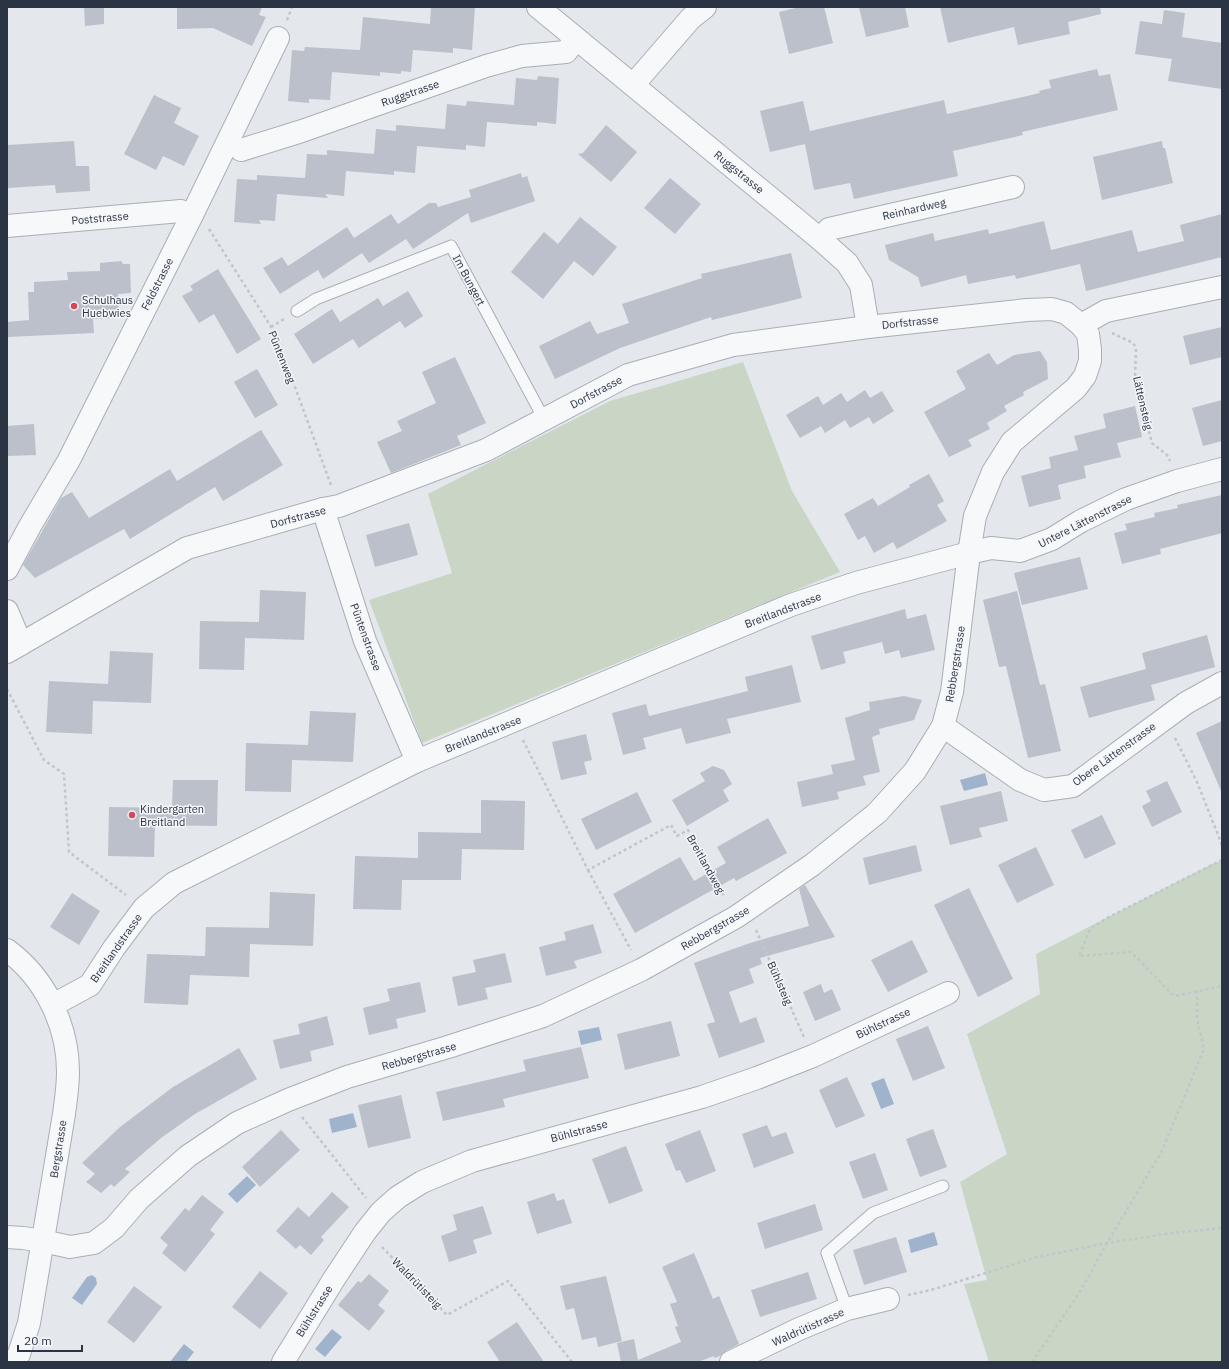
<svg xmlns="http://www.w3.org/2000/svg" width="1229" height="1369" font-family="'IBM Plex Sans',sans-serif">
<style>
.green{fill:#c9d6c5}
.water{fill:#9fb4cc}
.building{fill:#bbc0ca}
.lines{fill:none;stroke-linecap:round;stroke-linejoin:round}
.service-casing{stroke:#a9aeb7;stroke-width:13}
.minor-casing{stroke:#a9aeb7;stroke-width:24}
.path{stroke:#c2c5cb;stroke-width:2.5;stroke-dasharray:3 3;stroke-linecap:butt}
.service{stroke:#f7f8fa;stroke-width:11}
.minor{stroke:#f7f8fa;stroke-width:22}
.poi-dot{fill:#d1495b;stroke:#f4f6f9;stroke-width:1.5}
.labels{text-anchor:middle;stroke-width:3;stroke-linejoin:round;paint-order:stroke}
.street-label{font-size:11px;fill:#2b3445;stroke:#f4f6f9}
.poi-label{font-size:11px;fill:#2b3445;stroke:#f4f6f9;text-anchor:start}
</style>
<rect width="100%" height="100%" fill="#e4e7ec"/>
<!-- green -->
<g class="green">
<polygon points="743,362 792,491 840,572 422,743 369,600 452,573 428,494 610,401"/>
<polygon points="1222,861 1222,1362 989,1362 964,1284 987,1280 960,1182 1007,1154 967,1034 1040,994 1036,954 1212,864"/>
</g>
<!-- water -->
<g class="water">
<polygon points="985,773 988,785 964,791 960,780"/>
<polygon points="599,1027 602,1040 581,1045 578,1031"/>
<polygon points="884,1078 894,1104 881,1109 871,1083"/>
<polygon points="353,1113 357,1127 332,1133 329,1119"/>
<polygon points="247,1176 256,1185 237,1203 228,1194"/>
<polygon points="934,1232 938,1245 911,1253 908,1240"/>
<polygon points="92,1275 96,1278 97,1284 82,1305 72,1298 87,1277"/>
<polygon points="332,1329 342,1337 325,1357 315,1349"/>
<polygon points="184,1344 194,1352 186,1362 170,1362"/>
</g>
<!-- building -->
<g class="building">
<polygon points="84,7 104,7 104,24 85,26"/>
<polygon points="177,7 262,7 259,15 266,17 252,46 213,28 177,29"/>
<polygon points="431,7 475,7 472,50 453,48 453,53 413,50 411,72 401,71 401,74 380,72 380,76 332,72 330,100 309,99 309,103 288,101 292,50 304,51 305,47 360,50 363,17 430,24"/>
<polygon points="800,7 824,7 833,43 789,54 779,12"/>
<polygon points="859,7 905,7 909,27 866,37"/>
<polygon points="940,7 1100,7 1101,14 1068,22 1070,34 1018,45 1014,27 948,43"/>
<polygon points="1164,10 1185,13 1182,37 1222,43 1222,89 1168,81 1172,59 1135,54 1140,21 1162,24"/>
<polygon points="1097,69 1099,76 1110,74 1118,110 1022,132 1023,135 953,151 958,176 854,199 850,183 814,190 805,144 770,152 760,111 803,101 810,131 944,100 947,114 1040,93 1039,91 1051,88 1049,80"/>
<polygon points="538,76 559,78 556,124 537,122 537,126 487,122 485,147 466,145 466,150 417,146 415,173 394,171 394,175 346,171 344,196 325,194 328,198 277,194 275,221 259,220 261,224 234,222 237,179 257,180 257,175 305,178 307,154 327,155 327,150 374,154 376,129 396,131 396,125 445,129 447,104 466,106 467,101 514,105 516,78 537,80"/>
<polygon points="154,95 181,108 174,123 199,136 184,166 163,156 156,170 124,154"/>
<polygon points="606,125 637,152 611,182 578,154 583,153"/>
<polygon points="74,141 76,166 89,166 90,191 56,193 55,185 7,188 7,145"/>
<polygon points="1162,141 1163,148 1165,148 1173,183 1102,200 1093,157"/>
<polygon points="521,173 522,178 527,176 535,201 471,223 468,213 413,249 406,239 369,263 362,253 323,279 318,270 280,294 263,268 282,257 288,266 347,227 354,238 391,214 398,224 429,203 436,203 438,207 471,197 469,190"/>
<polygon points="670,178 701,204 675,234 644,208"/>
<polygon points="1222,214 1222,257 1086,291 1080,264 1016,279 1015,275 968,284 966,275 921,287 918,277 889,260 885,245 933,233 935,241 988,229 989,234 1044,221 1051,250 1132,230 1138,252 1184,241 1180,225"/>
<polygon points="580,217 617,247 593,276 574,261 543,299 511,272 544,232 558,244"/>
<polygon points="791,253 802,298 712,320 711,317 620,348 555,379 539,346 590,321 597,334 629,323 622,304 702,278 701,274"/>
<polygon points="121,261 123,264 130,264 131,293 118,294 119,318 93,319 94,333 7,337 7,322 29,320 28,292 34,292 34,282 68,280 67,272 100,271 100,263"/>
<polygon points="218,269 261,339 237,354 214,314 199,323 182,296 193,290 190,286"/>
<polygon points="408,291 423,316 405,328 400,321 359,348 353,339 313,364 294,334 332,309 340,322 378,298 383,306"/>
<polygon points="1222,327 1222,357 1190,365 1183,336"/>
<polygon points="1040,351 1047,362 1048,379 1023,392 1024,395 1004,406 1007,411 987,423 990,429 968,440 972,446 949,457 924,412 966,389 956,371 989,353 997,365 1014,355"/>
<polygon points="455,357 486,423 457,436 461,445 391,473 377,442 402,431 397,421 436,403 422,372"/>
<polygon points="257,369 278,405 255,418 234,382"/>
<polygon points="865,390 870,398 882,391 894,411 873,424 869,417 850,428 845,420 825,433 821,426 800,438 786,415 818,396 823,405 841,393 847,402"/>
<polygon points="1222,400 1222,441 1203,446 1192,408"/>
<polygon points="1135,406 1142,437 1117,443 1121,457 1084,466 1086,478 1058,485 1061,499 1029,507 1021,476 1051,468 1049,457 1078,450 1074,436 1106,428 1103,414"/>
<polygon points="34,424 36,455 7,456 7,426"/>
<polygon points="261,430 283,465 223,501 215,487 130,539 124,529 35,578 23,565 61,498 72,492 89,518 170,469 177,481"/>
<polygon points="929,474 944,501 937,505 947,521 897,549 893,542 874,553 865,536 858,540 844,514 873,498 878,506 910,487 909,485"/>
<polygon points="1222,495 1222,533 1160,549 1161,554 1122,564 1114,533 1127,530 1125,524 1155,517 1154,513 1178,508 1177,505"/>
<polygon points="409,523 418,555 375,567 366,535"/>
<polygon points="1080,557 1088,589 1022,605 1014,573"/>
<polygon points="260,590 306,592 304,640 245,638 244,670 199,669 200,621 259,622"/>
<polygon points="1017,591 1040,685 1045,684 1061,751 1028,758 1006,666 999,667 983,600"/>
<polygon points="905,609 907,619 926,614 935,650 901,658 899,650 885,654 882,642 843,652 846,663 821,670 811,636"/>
<polygon points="1207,635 1215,667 1151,685 1155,700 1089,718 1080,687 1146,669 1142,653"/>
<polygon points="110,651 153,653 151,703 93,701 92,734 46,732 49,681 108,684"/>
<polygon points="792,665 801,702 727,719 731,733 686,744 681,728 643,738 646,749 623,755 612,713 646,704 649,716 748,691 745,677"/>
<polygon points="904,696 922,700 914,720 879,729 880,734 872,737 880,772 863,776 866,785 837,792 839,799 802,807 797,782 833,774 831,765 855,760 845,718 870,710 869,702"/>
<polygon points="310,711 356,713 353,762 292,760 291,792 245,791 246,743 308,745"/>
<polygon points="1222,721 1222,793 1196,733"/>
<polygon points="586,734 592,760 584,762 587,774 561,780 552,742"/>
<polygon points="713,766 724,770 732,784 723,790 729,801 687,826 672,800 705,781 700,773"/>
<polygon points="173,780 218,780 217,826 155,825 154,857 108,856 109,807 172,808"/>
<polygon points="1167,781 1182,812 1152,827 1142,806 1151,801 1146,791"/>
<polygon points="1001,791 1008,821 979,828 982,837 950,845 940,806"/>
<polygon points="637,792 652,822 596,850 581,819"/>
<polygon points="481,800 525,801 524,850 462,849 461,880 402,880 401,910 353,909 355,856 418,858 418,832 481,833"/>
<polygon points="1102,815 1116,844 1085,859 1071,830"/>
<polygon points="768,818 787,853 736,881 734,878 635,933 613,894 680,857 694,881 726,863 717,847"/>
<polygon points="916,845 922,871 869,885 863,858"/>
<polygon points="1036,847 1054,885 1017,903 998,865"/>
<polygon points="805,885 835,937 760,958 762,964 749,969 754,983 729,992 740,1023 756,1017 765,1042 719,1058 707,1024 715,1022 694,963 750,943 809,926 799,889"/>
<polygon points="969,888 1013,979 978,997 934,905"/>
<polygon points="270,892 315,894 313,946 250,944 249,977 190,975 188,1005 144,1003 147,954 205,956 206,927 269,928"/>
<polygon points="72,893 100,911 79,945 50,927"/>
<polygon points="593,924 602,953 574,961 577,968 546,976 539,947 566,940 564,932"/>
<polygon points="912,940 928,972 888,992 871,960"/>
<polygon points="505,953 512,982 485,988 488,999 458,1006 452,977 476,972 473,960"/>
<polygon points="420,982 426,1012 396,1019 398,1028 369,1035 363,1008 390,1001 387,989"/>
<polygon points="821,984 824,993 832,989 841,1010 815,1021 803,992"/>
<polygon points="327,1016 334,1045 310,1051 312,1061 280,1069 273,1040 300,1034 298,1024"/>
<polygon points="671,1021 680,1056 625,1070 617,1034"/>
<polygon points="928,1026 945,1068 913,1081 896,1039"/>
<polygon points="581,1047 589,1078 503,1099 505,1107 443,1121 436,1092 526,1071 523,1060"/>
<polygon points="239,1048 257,1079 195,1114 161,1138 125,1169 130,1172 114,1187 111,1184 101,1193 86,1182 95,1174 82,1163 120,1127 173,1087"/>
<polygon points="847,1077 865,1116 836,1128 819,1090"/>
<polygon points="401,1095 411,1138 368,1148 358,1105"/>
<polygon points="767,1125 772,1137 786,1132 794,1153 754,1168 742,1134"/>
<polygon points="933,1129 947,1167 920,1177 906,1139"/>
<polygon points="281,1130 300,1150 260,1187 242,1167"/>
<polygon points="700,1130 716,1171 686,1183 680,1170 676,1171 665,1144"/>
<polygon points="626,1146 643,1191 609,1204 592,1159"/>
<polygon points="875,1153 888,1190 863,1199 849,1162"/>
<polygon points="332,1192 349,1207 321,1237 324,1240 311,1255 300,1245 296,1249 276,1231 298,1207 309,1217"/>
<polygon points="554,1193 557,1201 564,1199 572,1223 537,1234 527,1202"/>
<polygon points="202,1195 224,1212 210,1230 215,1234 185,1272 162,1253 168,1245 160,1238 185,1208 189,1211"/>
<polygon points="815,1204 823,1230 765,1249 757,1223"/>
<polygon points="483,1206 492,1234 473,1240 477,1253 449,1262 441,1236 457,1230 453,1215"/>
<polygon points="896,1237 907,1272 864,1285 853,1250"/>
<polygon points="694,1253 713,1299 719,1296 739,1344 726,1351 720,1356 714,1358 714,1356 698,1362 621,1362 617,1343 634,1339 638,1360 681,1342 675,1327 678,1326 670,1304 677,1302 662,1267"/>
<polygon points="260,1271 288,1293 260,1329 232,1307"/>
<polygon points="808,1272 817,1299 760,1317 751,1290"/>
<polygon points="369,1274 389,1291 378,1305 385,1311 369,1331 338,1305 358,1281 361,1283"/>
<polygon points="606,1276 622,1341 598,1347 596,1337 582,1340 574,1308 566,1310 560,1286"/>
<polygon points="134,1286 162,1307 134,1343 107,1322"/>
<polygon points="517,1322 544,1362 500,1362 487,1342"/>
</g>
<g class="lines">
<defs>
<g id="service">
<polyline points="297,311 316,299 451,246 544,419"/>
<polyline points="847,1309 827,1253 873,1213 943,1186"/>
</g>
<g id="minor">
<polyline points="538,7 820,239 847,263 861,285 868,327"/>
<polyline points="633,85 691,18 705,7"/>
<polyline points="241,150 302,131 486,66 522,56 566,52 576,39"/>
<polyline points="7,226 181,211 192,215"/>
<polyline points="820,239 829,229 1013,187"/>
<polyline points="1081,325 1106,311 1222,287"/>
<polyline points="323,509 365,641 417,761"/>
<polyline points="7,569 30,526 69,460 192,215 278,38"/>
<polyline points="7,611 21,644"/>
<polyline points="7,652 187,548 323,509 339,506 486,450 628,375 733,345 868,327 1027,310 1052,309 1066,313 1081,325 1088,334 1090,349 1090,361 1085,376 1076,388 1012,442 993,472 975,516 969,553 952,692 943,726 915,771 877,813 812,865 736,917 641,970 543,1016 448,1047 347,1077 288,1100 237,1123 188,1156 139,1199 114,1228 94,1243 70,1247 43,1241 23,1238 7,1237"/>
<polyline points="943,726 1020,780 1044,790 1073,786 1186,703 1222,683"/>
<path d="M7,950C45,978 68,1025 68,1072C68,1086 66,1100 64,1114L29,1323L19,1354L13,1362"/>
<polyline points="53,1005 90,985 114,948 144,908 174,883 417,761 791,605 856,583 969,553 991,548 1020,551 1052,539 1081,521 1126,499 1177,481 1222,469"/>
<polyline points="283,1362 334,1279 365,1232 381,1212 398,1197 422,1182 472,1161 702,1097 757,1078 813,1056 948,993"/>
<polyline points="731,1362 799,1329 847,1309 888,1299"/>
</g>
</defs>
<!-- service casing -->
<use href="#service" class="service-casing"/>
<!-- minor casing -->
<use href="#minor" class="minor-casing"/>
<!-- path -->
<g class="path">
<polyline points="287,20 292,7"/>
<polyline points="209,229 275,333 331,485"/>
<polyline points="271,327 284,319"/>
<polyline points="1112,333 1133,343 1136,348 1135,378 1152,443 1167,455 1170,461"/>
<polyline points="7,689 44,760 64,774 69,852 126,895"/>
<polyline points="1175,738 1197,782 1222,845"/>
<polyline points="523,740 588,870 671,825 677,836 688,830 725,898"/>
<polyline points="1222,860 1107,918 1090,929 1079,956 1131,952 1174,996 1222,986"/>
<polyline points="588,870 631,950"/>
<polyline points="756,930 804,1037"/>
<polyline points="302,1117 366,1198"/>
<polyline points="382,1247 447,1315 508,1281 572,1362"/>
<polyline points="908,1295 931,1290 1034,1258 1107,1243 1172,1233 1222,1228"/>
<polyline points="1032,1362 1078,1295 1107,1243 1161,1153 1204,1049 1197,1019 1197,991"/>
</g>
<!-- service -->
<use href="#service" class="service"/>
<!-- minor -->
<use href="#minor" class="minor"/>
</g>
<!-- markers -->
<g class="poi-dot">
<circle cx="74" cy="306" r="4"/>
<circle cx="132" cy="815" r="4"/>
</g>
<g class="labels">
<!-- street labels -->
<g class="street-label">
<text transform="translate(410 93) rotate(-19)" y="4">Ruggstrasse</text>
<text transform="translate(739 172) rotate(39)" y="4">Ruggstrasse</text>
<text transform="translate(914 209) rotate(-13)" y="4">Reinhardweg</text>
<text transform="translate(100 218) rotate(-5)" y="4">Poststrasse</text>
<text transform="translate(469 280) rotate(62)" y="4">Im Bungert</text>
<text transform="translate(157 284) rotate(-63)" y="4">Feldstrasse</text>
<text transform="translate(910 322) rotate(-6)" y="4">Dorfstrasse</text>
<text transform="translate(282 357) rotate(68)" y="4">Püntenweg</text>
<text transform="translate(596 392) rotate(-28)" y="4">Dorfstrasse</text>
<text transform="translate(1143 403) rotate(77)" y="4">Lättensteig</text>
<text transform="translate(298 517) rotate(-15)" y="4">Dorfstrasse</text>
<text transform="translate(1085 521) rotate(-27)" y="4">Untere Lättenstrasse</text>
<text transform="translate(783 610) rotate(-21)" y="4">Breitlandstrasse</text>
<text transform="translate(366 637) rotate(70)" y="4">Püntenstrasse</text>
<text transform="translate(955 664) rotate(-81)" y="4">Rebbergstrasse</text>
<text transform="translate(483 734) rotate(-22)" y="4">Breitlandstrasse</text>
<text transform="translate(1114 754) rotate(-36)" y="4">Obere Lättenstrasse</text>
<text transform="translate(706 864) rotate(61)" y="4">Breitlandweg</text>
<text transform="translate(715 928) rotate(-30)" y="4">Rebbergstrasse</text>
<text transform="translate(116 948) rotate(-55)" y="4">Breitlandstrasse</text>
<text transform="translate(780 983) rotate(66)" y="4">Bühlsteig</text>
<text transform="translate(883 1023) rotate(-25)" y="4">Bühlstrasse</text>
<text transform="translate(419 1056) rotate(-16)" y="4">Rebbergstrasse</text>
<text transform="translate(579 1131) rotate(-15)" y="4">Bühlstrasse</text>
<text transform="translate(58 1149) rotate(-81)" y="4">Bergstrasse</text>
<text transform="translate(417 1283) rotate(46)" y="4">Waldrütisteig</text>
<text transform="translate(314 1311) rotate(-58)" y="4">Bühlstrasse</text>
<text transform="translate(808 1327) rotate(-24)" y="4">Waldrütistrasse</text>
</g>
<!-- poi labels -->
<g class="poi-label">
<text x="82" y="304">Schulhaus<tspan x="82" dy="13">Huebwies</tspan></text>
<text x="140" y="813">Kindergarten<tspan x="140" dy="13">Breitland</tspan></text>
</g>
</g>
<!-- border -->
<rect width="1229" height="1369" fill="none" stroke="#2b3445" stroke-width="16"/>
<!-- scale -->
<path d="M18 1345v6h64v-6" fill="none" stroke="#2b3445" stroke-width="2"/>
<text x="24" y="1345" font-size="12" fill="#2b3445" stroke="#f4f6f9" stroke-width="3" paint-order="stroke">20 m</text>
</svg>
